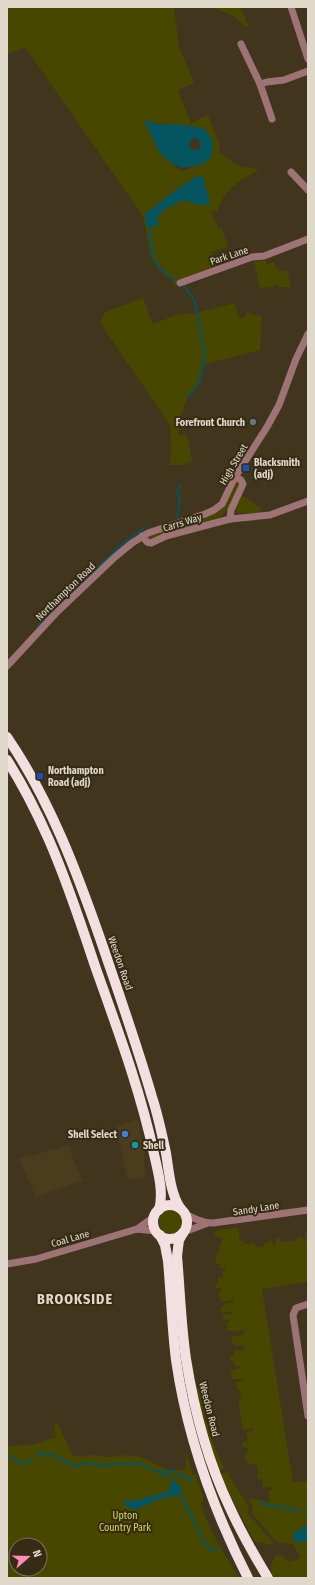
<svg xmlns="http://www.w3.org/2000/svg" width="315" height="1585" font-family="'Fira Sans Condensed',sans-serif">
<style>
.built{fill:#4b3c1d}
.green{fill:#474700;fill-rule:evenodd}
.water{fill:#055560;fill-rule:evenodd}
.lines{fill:none;stroke-linecap:round;stroke-linejoin:round}
.stream{stroke:#055560;stroke-width:2}
.minor{stroke:#9d7375;stroke-width:7}
.highway{stroke:#f4dfe0;stroke-width:10}
.worship-dot{fill:#6b7280;stroke:#362b13;stroke-width:1.5}
.transit-dot{fill:#1a4fb4;stroke:#362b13;stroke-width:1.5}
.shop-dot{fill:#3f7fe0;stroke:#362b13;stroke-width:1.5}
.culture-dot{fill:#0f9aa8;stroke:#362b13;stroke-width:1.5}
.labels{text-anchor:middle;stroke-width:4;stroke-linejoin:round;paint-order:stroke}
.street-label{font-size:10px;fill:#e0d9cb;stroke:#362b13}
.poi-label{font-size:10px;font-weight:bold;fill:#e0d9cb;stroke:#362b13;text-anchor:start}
.park-label{font-size:10px;fill:#d4d85b;stroke:#362b13}
.district-label{font-size:14px;font-weight:bold;letter-spacing:1px;fill:#e0d9cb;stroke:#362b13}
</style>
<rect width="100%" height="100%" fill="#41351d"/>
<!-- built -->
<g class="built">
<polygon points="138,1119 145,1153 144,1163 146,1177 128,1180 116,1127"/>
<polygon points="69,1145 73,1159 83,1181 36,1197 19,1159"/>
</g>
<!-- green -->
<g class="green">
<path d="M7,7H174L179,47L194,83L178,90L191,123L208,115L220,145L219,152L238,166L259,169C240,182 224,188 217,212L211,211L219,230L222,228L228,247L212,252L216,266L181,279L174,287L172,279L164,275L152,260L143,216L25,47L7,55ZM146,120C160,126 177,124 193,126L212,153L200,165L181,171L171,163Z"/>
<polygon points="211,7 240,7 249,26 246,27 234,16"/>
<polygon points="265,260 267,265 274,262 276,268 278,268 279,271 287,270 291,287 278,287 278,284 274,284 274,287 260,288 254,262"/>
<polygon points="143,298 153,324 179,314 195,313 235,303 239,318 246,316 246,312 262,317 260,350 202,365 198,383 187,397 180,421 178,435 187,435 192,461 182,465 169,465 171,455 170,425 100,323 105,312"/>
<path d="M238,481L241,483L228,509L220,517L149,540L148,536L216,513C230,505 229,490 238,481Z"/>
<polygon points="242,495 263,510 255,513 237,513 235,509"/>
<circle cx="171" cy="1222" r="12"/>
<path d="M238,1227L240,1241L243,1240L244,1244L254,1243L257,1248L265,1246L264,1243L269,1242L268,1239L270,1238L273,1244H276V1238L279,1237L280,1242L295,1241V1239L303,1237V1241H306L305,1233H308V1282L262,1289L293,1482L308,1481V1525L303,1527L297,1542H308V1578H274C269,1569 271,1564 276,1555L283,1556L289,1562L296,1560L300,1556L293,1544L277,1542L273,1538L251,1512L253,1507L248,1498L269,1502L270,1496L267,1491L272,1490L271,1486L263,1488L262,1479H258V1470L256,1464L249,1465L248,1462H246L245,1454L247,1453L249,1450L248,1448L243,1447L242,1442L248,1441L246,1432L253,1431V1428L243,1430L238,1402L241,1401L240,1390L237,1391L236,1382L243,1381V1379H232L231,1371L240,1368L239,1366L235,1367L233,1360H230V1357L234,1356V1351L244,1349L243,1345L235,1347L234,1344L232,1343L231,1337L245,1334L244,1330C238,1332 234,1330 228,1331L227,1322H230L229,1319L223,1320L222,1315L232,1314V1311L222,1313L221,1307H223L224,1304L234,1302V1300L221,1302L218,1291H221V1288H216L215,1283H217L218,1278L223,1277V1272L225,1271V1268H220L219,1264H216V1257L223,1239L215,1236V1231Z"/>
<path d="M199,1387C203,1416 211,1442 224,1468L218,1471L211,1450L196,1392L197,1388Z"/>
<path d="M58,1423L72,1455L82,1457L92,1455L109,1457L127,1455L140,1457L169,1470H183L186,1467V1452L193,1475L196,1474L204,1501L201,1503C208,1530 225,1554 239,1578H7V1454L11,1456L7,1452V1446L31,1445L53,1438L56,1437L54,1424ZM16,1545H40V1569H16Z"/>
<polygon points="227,1472 249,1507 247,1512 275,1545 257,1542 253,1539 220,1475"/>
</g>
<!-- water -->
<g class="water">
<path d="M144,120L160,125L170,124L193,126L204,129L211,137L213,145L212,153L209,160L200,165L183,168L171,163L159,152ZM196,138L199,140L201,146L199,149L193,150L189,146V143L192,139Z"/>
<polygon points="197,176 203,177 210,205 196,204 184,200 165,209 156,219 160,224 149,228 146,224 145,214 173,192"/>
<polygon points="173,1480 179,1484 182,1492 178,1495 159,1499 134,1510 125,1505 124,1502 127,1500 133,1501 164,1493 168,1491"/>
<polygon points="308,1525 308,1542 297,1542 292,1538 295,1532"/>
</g>
<g class="lines">
<!-- stream -->
<g class="stream">
<path d="M149,228C155,258 147,262 176,280"/>
<polyline points="184,285 195,302 205,356 199,383 188,397"/>
<polyline points="177,517 180,500 177,492 180,484"/>
<polyline points="38,626 120,546 145,527"/>
<polyline points="7,1454 19,1463 25,1464 33,1458"/>
<path d="M37,1454L39,1453L42,1455L50,1454L55,1456L72,1465H79L83,1463H90L105,1466L114,1463L126,1464L139,1463C150,1470 163,1471 173,1480"/>
<polyline points="162,1472 173,1471 192,1481"/>
<polyline points="180,1493 204,1542 210,1549 217,1550"/>
<polyline points="260,1503 299,1511"/>
<polyline points="305,1510 308,1508"/>
</g>
<!-- minor -->
<g class="minor">
<polyline points="291,7 308,59"/>
<polyline points="241,44 260,84 272,119"/>
<polyline points="260,84 267,82 284,80 308,71"/>
<polyline points="291,172 308,190"/>
<polyline points="180,283 241,261 252,257 264,256 308,239"/>
<polyline points="230,519 231,510 243,484 241,480 235,477"/>
<polyline points="142,536 147,542 151,543 166,536 230,519 270,515 308,501"/>
<polyline points="7,666 56,613 115,557 132,543 148,533 205,514 214,510 222,504 235,477 267,427 279,405 296,359 308,334"/>
<path d="M184,1213C192,1218 204,1223 213,1223L308,1210"/>
<polyline points="137,1229 155,1216"/>
<polyline points="184,1232 208,1223"/>
<polyline points="7,1264 36,1259 137,1229 156,1231"/>
<polyline points="308,1304 296,1308 293,1315 308,1416"/>
</g>
<!-- highway -->
<g class="highway">
<path d="M7,737C50,800 77,872 102,944C119,994 137,1045 152,1097C158,1115 162,1134 166,1153C169,1171 170,1192 180,1208"/>
<path d="M7,760C23,785 37,813 49,840C67,881 81,924 95,966C117,1028 140,1089 154,1154C158,1172 164,1192 159,1210"/>
<circle cx="170" cy="1222" r="17"/>
<path d="M183,1233L179,1240L177,1256C180,1290 181,1325 186,1359C194,1410 208,1462 230,1508C241,1532 254,1555 268,1578"/>
<path d="M160,1235L165,1245L168,1261C171,1294 172,1328 176,1360C187,1437 213,1509 248,1578"/>
</g>
</g>
<!-- markers -->
<circle class="worship-dot" cx="253" cy="422" r="4"/>
<g class="transit-dot">
<rect x="242" y="464" width="8" height="8" rx="2"/>
<rect x="36" y="772" width="8" height="8" rx="2"/>
</g>
<circle class="shop-dot" cx="125" cy="1134" r="4"/>
<circle class="culture-dot" cx="135" cy="1145" r="4"/>
<g class="labels">
<!-- street labels -->
<g class="street-label">
<text transform="translate(229 255) rotate(-18)" y="4">Park Lane</text>
<text transform="translate(233 464) rotate(-60)" y="4">High Street</text>
<text transform="translate(182 522) rotate(-17)" y="4">Carrs Way</text>
<text transform="translate(65 591) rotate(-44)" y="4">Northampton Road</text>
<text transform="translate(121 963) rotate(71)" y="4">Weedon Road</text>
<text transform="translate(256 1208) rotate(-9)" y="4">Sandy Lane</text>
<text transform="translate(70 1238) rotate(-16)" y="4">Coal Lane</text>
<text transform="translate(210 1409) rotate(76)" y="4">Weedon Road</text>
</g>
<!-- poi labels -->
<g class="poi-label">
<text x="245" y="426" text-anchor="end">Forefront Church</text>
<text x="254" y="466">Blacksmith<tspan x="254" dy="12">(adj)</tspan></text>
<text x="48" y="774">Northampton<tspan x="48" dy="12">Road (adj)</tspan></text>
<text x="117" y="1138" text-anchor="end">Shell Select</text>
<text x="143" y="1149">Shell</text>
</g>
<!-- park labels -->
<g class="park-label">
<text x="125" y="1519">Upton<tspan x="125" dy="12">Country Park</tspan></text>
</g>
<!-- district labels -->
<g class="district-label">
<text x="75" y="1304">BROOKSIDE</text>
</g>
</g>
<!-- border -->
<rect width="315" height="1585" fill="none" stroke="#e0d9cb" stroke-width="16"/>
<!-- north arrow -->
<g transform="translate(28 1557) rotate(70)"><circle r="19" fill="#362b13" stroke="#7a715d"/>
<path d="M0-3L7 15L0 10L-7 15Z" fill="#ff8ebb"/>
<text y="-6" font-size="11" font-weight="bold" text-anchor="middle" fill="#e0d9cb">N</text>
</g>
</svg>
